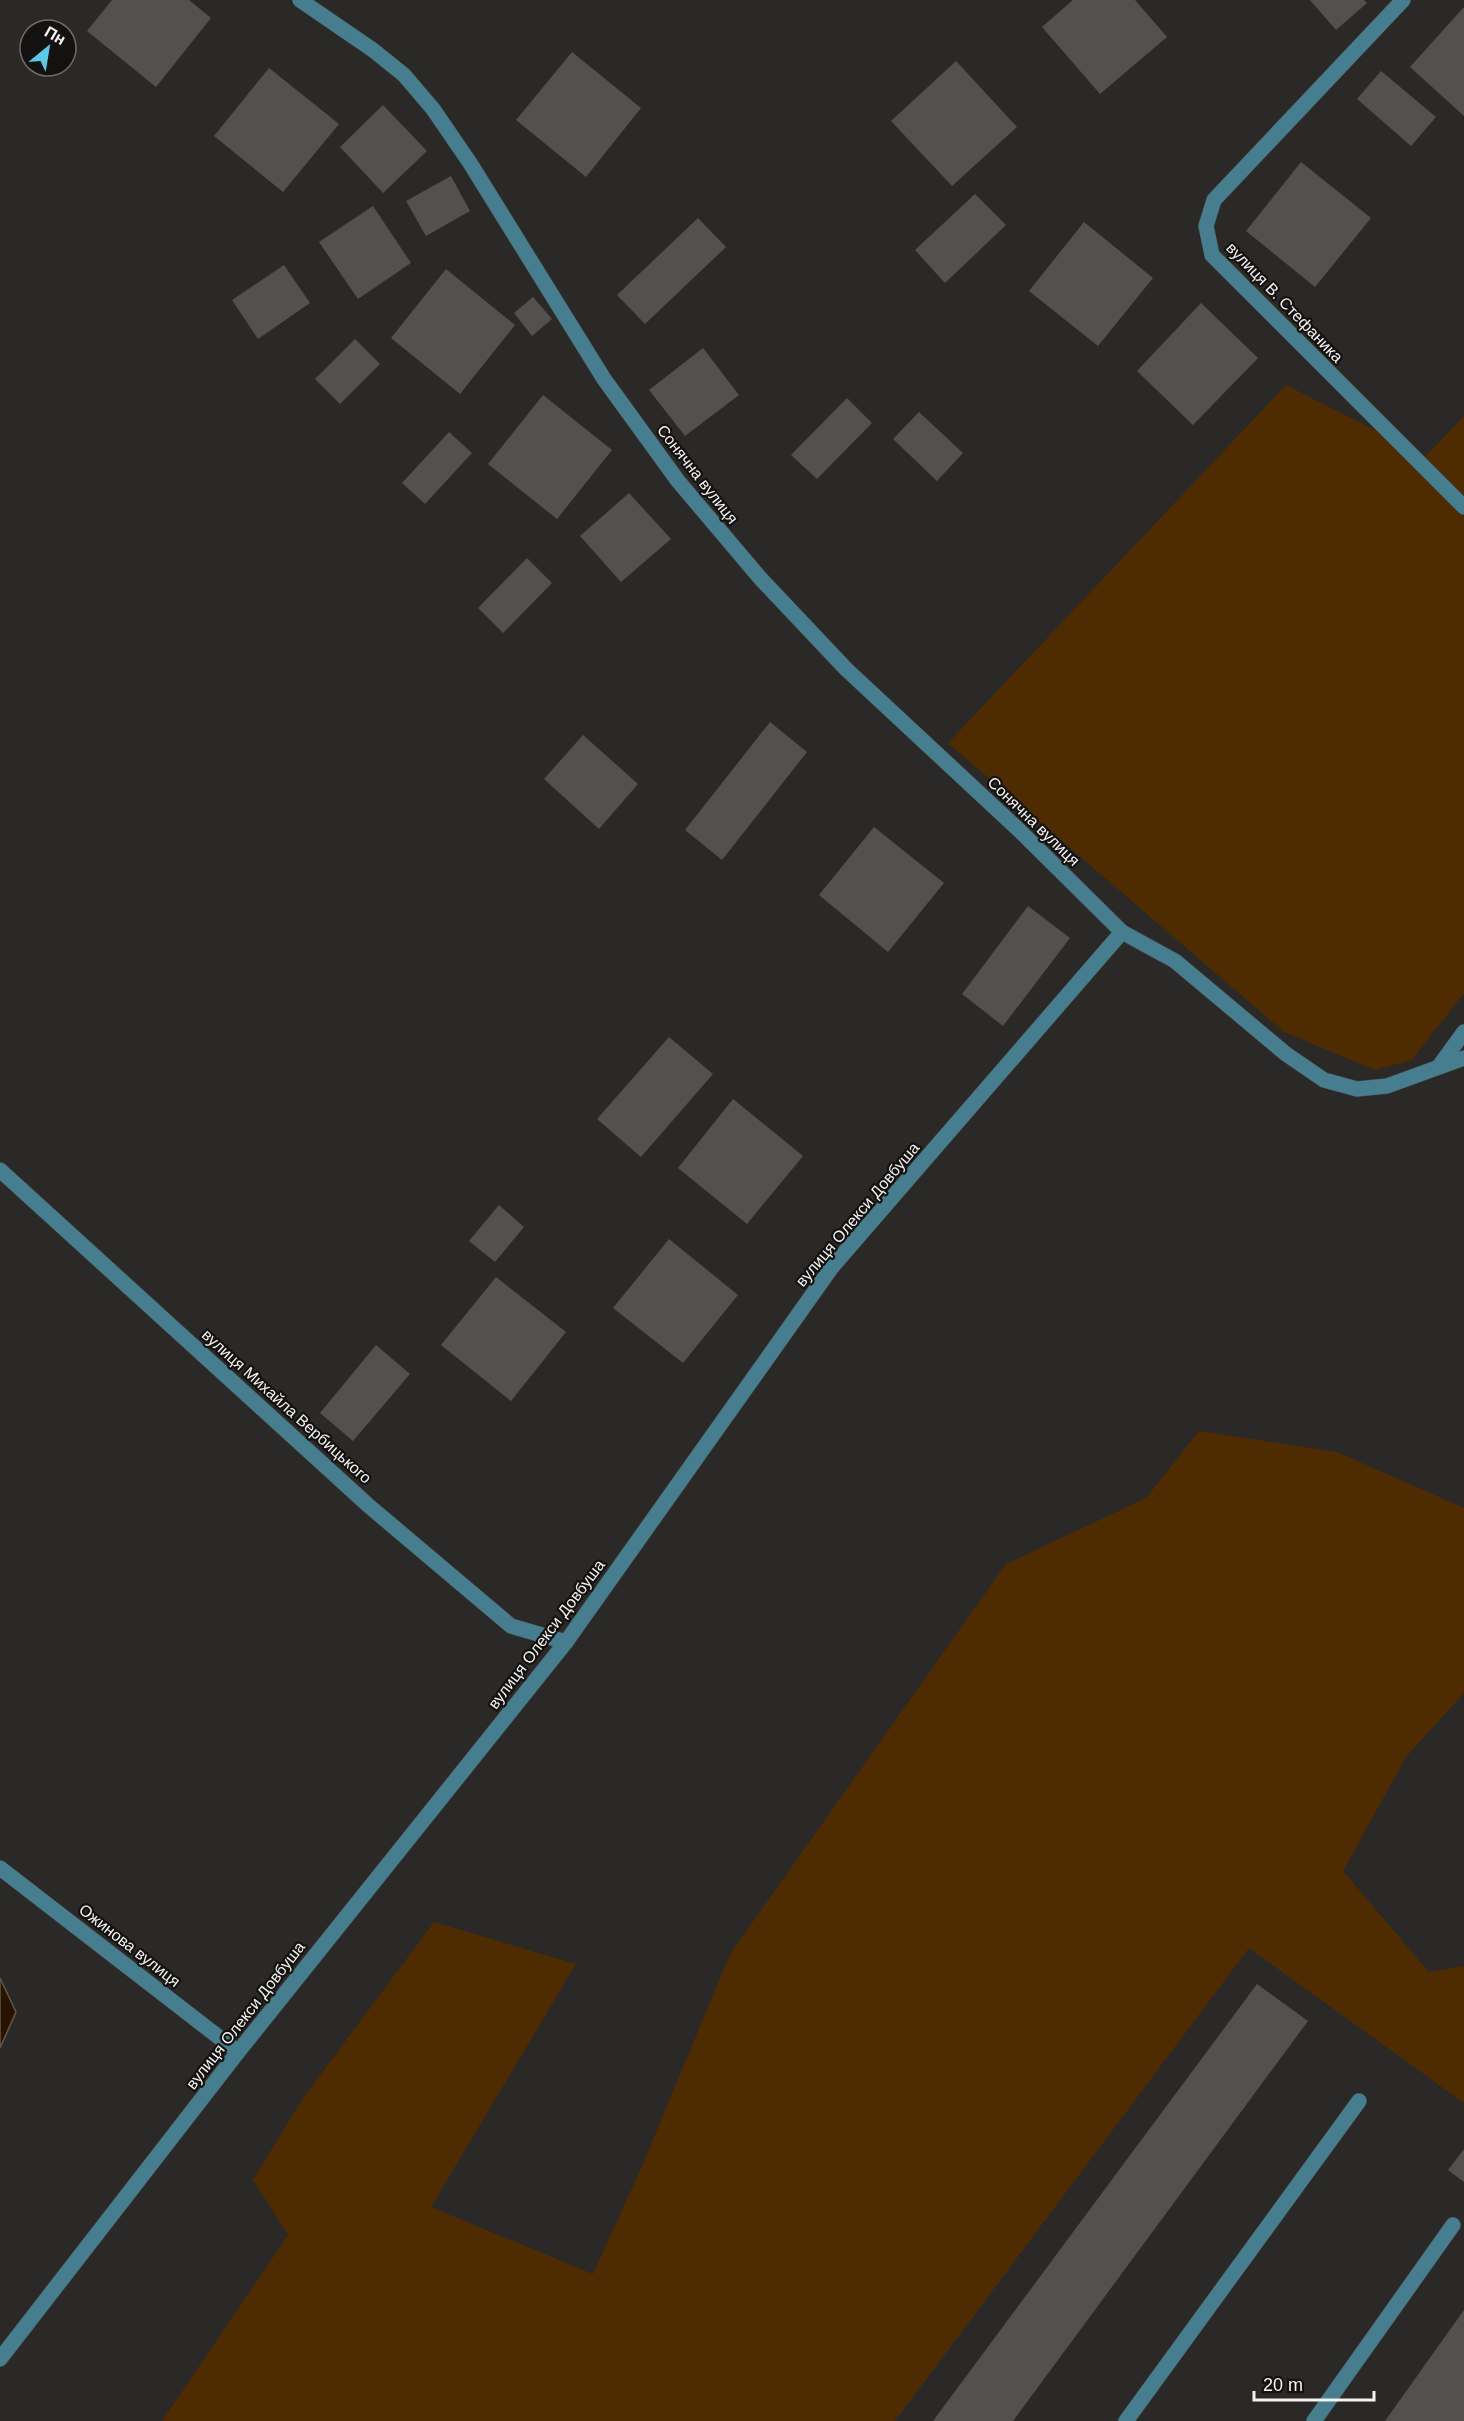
<svg xmlns="http://www.w3.org/2000/svg" width="1464" height="2421" font-family="Helvetica,sans-serif">
<style>
.green{fill:#4e2b00}
.water{fill:#281300;stroke:#655649;stroke-width:1.5}
.building{fill:#53514f}
.lines{fill:none;stroke-linecap:round;stroke-linejoin:round}
.minor-casing{stroke:#474543;stroke-width:16}
.minor{stroke:#467e8f;stroke-width:15}
.labels{text-anchor:middle;stroke-width:4.5;stroke-linejoin:round;paint-order:stroke}
.street-label{font-size:16px;fill:#f4f3f2;stroke:#131211}
</style>
<rect width="100%" height="100%" fill="#2b2927"/>
<!-- green -->
<g class="green">
<polygon points="1286,385 1426,456 1464,416 1464,993 1412,1060 1375,1070 1284,1032 948,743"/>
<polygon points="1199,1431 1337,1452 1464,1508 1464,1693 1406,1757 1343,1871 1429,1972 1464,1966 1464,2103 1249,1948 895,2421 162,2421 288,2235 253,2180 303,2098 434,1922 576,1964 431,2207 593,2274 642,2166 730,1954 1006,1564 1146,1498"/>
</g>
<!-- water -->
<polygon class="water" points="0,1978 16,2012 0,2048"/>
<!-- building -->
<g class="building">
<polygon points="112,0 189,0 211,18 156,87 87,31"/>
<polygon points="1073,0 1135,0 1167,37 1100,94 1042,27"/>
<polygon points="1310,0 1364,0 1367,3 1336,30"/>
<polygon points="1464,7 1464,116 1410,67"/>
<polygon points="572,52 641,108 586,177 516,120"/>
<polygon points="956,61 1017,127 952,186 891,121"/>
<polygon points="269,68 339,124 283,192 214,136"/>
<polygon points="1381,71 1436,117 1411,146 1357,99"/>
<polygon points="383,105 427,151 383,193 340,147"/>
<polygon points="1301,162 1371,218 1315,287 1246,231"/>
<polygon points="451,176 470,211 426,236 406,201"/>
<polygon points="975,194 1006,225 945,283 915,250"/>
<polygon points="373,206 411,263 358,299 319,242"/>
<polygon points="698,218 726,247 645,324 617,295"/>
<polygon points="1084,222 1153,278 1098,346 1029,291"/>
<polygon points="284,265 310,303 258,339 232,300"/>
<polygon points="446,269 515,325 460,394 391,338"/>
<polygon points="533,297 552,319 532,336 514,313"/>
<polygon points="1201,303 1258,358 1193,425 1137,371"/>
<polygon points="355,339 380,364 340,404 315,379"/>
<polygon points="703,348 739,395 685,436 649,390"/>
<polygon points="543,395 612,450 557,519 488,464"/>
<polygon points="847,398 872,423 817,479 791,455"/>
<polygon points="919,412 963,453 937,481 893,439"/>
<polygon points="449,432 472,453 425,504 402,483"/>
<polygon points="629,493 671,539 621,582 580,536"/>
<polygon points="527,558 552,583 503,633 478,608"/>
<polygon points="770,722 807,752 722,860 685,830"/>
<polygon points="583,735 638,784 599,829 544,779"/>
<polygon points="874,827 944,883 888,952 819,895"/>
<polygon points="1028,906 1070,938 1003,1026 962,994"/>
<polygon points="669,1037 713,1074 641,1157 597,1119"/>
<polygon points="733,1099 803,1156 747,1224 678,1168"/>
<polygon points="499,1205 524,1227 495,1262 469,1241"/>
<polygon points="669,1239 738,1295 683,1363 613,1308"/>
<polygon points="496,1277 566,1332 511,1401 441,1345"/>
<polygon points="376,1345 410,1374 353,1441 320,1413"/>
<polygon points="1257,1984 1308,2021 1013,2421 933,2421"/>
<polygon points="1464,2149 1464,2182 1448,2170"/>
<polygon points="1464,2310 1464,2421 1385,2421"/>
</g>
<g class="lines">
<defs>
<g id="minor">
<polyline points="300,0 373,50 404,75 433,109 470,163 604,379 678,481 760,578 846,669 1020,831 1122,932 1175,961 1286,1054 1324,1080 1357,1089 1387,1086 1464,1058"/>
<polyline points="1403,0 1214,200 1206,226 1212,255 1464,507"/>
<polyline points="1440,1065 1464,1032"/>
<polyline points="0,1170 369,1506 511,1626 566,1642"/>
<polyline points="0,1868 238,2052"/>
<polyline points="0,2359 238,2052 566,1642 832,1267 1122,932"/>
<polyline points="1126,2421 1359,2101"/>
<polyline points="1314,2421 1453,2225"/>
</g>
</defs>
<!-- minor casing -->
<use href="#minor" class="minor-casing"/>
<!-- minor -->
<use href="#minor" class="minor"/>
</g>
<g class="labels">
<!-- street labels -->
<g class="street-label">
<text transform="translate(1285 302) rotate(46)" y="6">вулиця В. Стефаника</text>
<text transform="translate(698 474) rotate(52)" y="6">Сонячна вулиця</text>
<text transform="translate(1034 821) rotate(44)" y="6">Сонячна вулиця</text>
<text transform="translate(857 1214) rotate(-50)" y="6">вулиця Олекси Довбуша</text>
<text transform="translate(287 1406) rotate(42)" y="6">вулиця Михайла Вербицького</text>
<text transform="translate(546 1634) rotate(-53)" y="6">вулиця Олекси Довбуша</text>
<text transform="translate(130 1945) rotate(38)" y="6">Ожинова вулиця</text>
<text transform="translate(245 2015) rotate(-52)" y="6">вулиця Олекси Довбуша</text>
</g>
</g>
<!-- north arrow -->
<g transform="translate(48 48) rotate(30)"><circle r="28" fill="#131211" stroke="#6d6c6b" stroke-width="1.5"/>
<path d="M0-4.5L10 22L0 15L-10 22Z" fill="#5bc8e6"/>
<text y="-9" font-size="16" font-weight="bold" text-anchor="middle" fill="#f4f3f2">Пн</text>
</g>
<!-- scale -->
<path d="M1254 2391v9h120v-9" fill="none" stroke="#f4f3f2" stroke-width="3"/>
<text x="1263" y="2391" font-size="18" fill="#f4f3f2" stroke="#131211" stroke-width="4.5" paint-order="stroke">20 m</text>
</svg>
